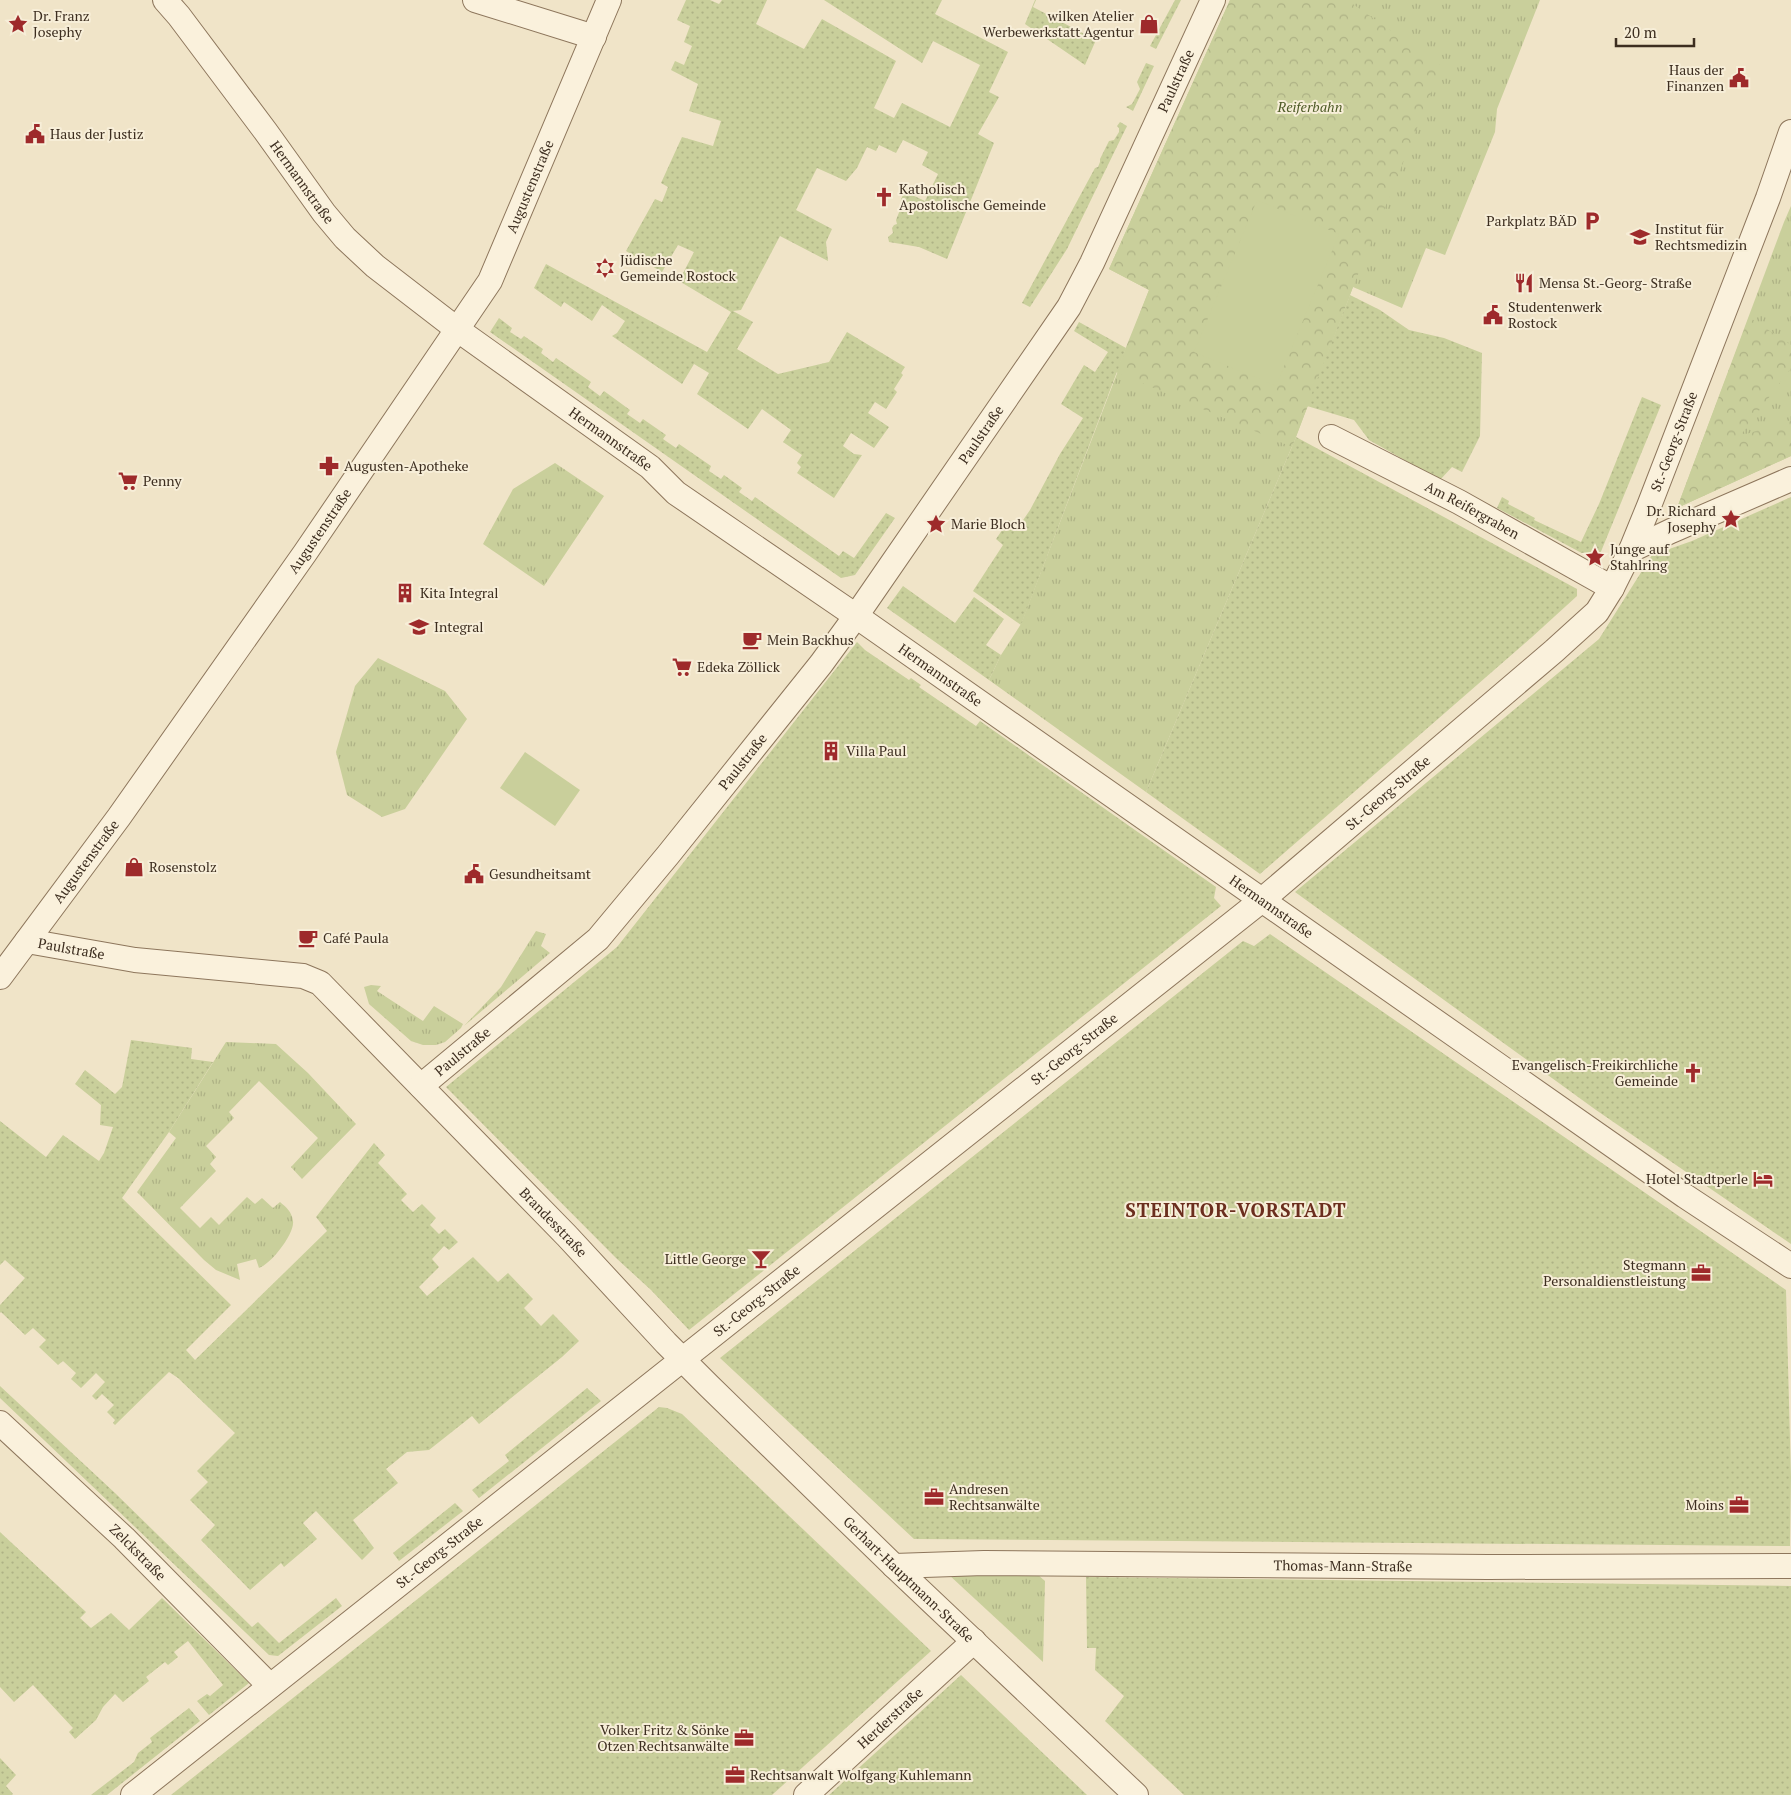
<svg xmlns="http://www.w3.org/2000/svg" width="1791" height="1795" font-family="'PT Serif',serif">
<style>
.grass{fill:url(#grass-tufts)}
.forest{fill:url(#forest-crowns)}
.garden{fill:url(#garden-dots)}
.pitch{fill:#c9cf9b}
.lines{fill:none;stroke-linecap:round;stroke-linejoin:round}
.street-casing{stroke:#8d765c;stroke-width:26}
.street{stroke:#faf1dc;stroke-width:24}
.labels{text-anchor:middle;stroke-width:4;stroke-linejoin:round;paint-order:stroke}
.poi-label{font-size:14px;fill:#3d2e20;stroke:#f7eed8;text-anchor:start}
.street-label{font-size:14px;fill:#3d2e20;stroke:#f7eed8}
.park-label{font-size:14px;font-style:italic;fill:#4d5a26;stroke:#f7eed8}
.district-label{font-size:19px;font-weight:bold;letter-spacing:1px;fill:#6b2e1e;stroke:#f7eed8}
</style>
<defs>
<pattern id="grass-tufts" width="24" height="20" patternUnits="userSpaceOnUse" patternTransform="scale(1.25)"><rect width="24" height="20" fill="#c9cf9b"/><path d="M3 7l-1-3M5 7V3M7 7l1-3M15 17l-1-3M17 17v-4M19 17l1-3" fill="none" stroke="#aeb285"/></pattern>
<pattern id="forest-crowns" width="20" height="18" patternUnits="userSpaceOnUse" patternTransform="scale(1.25)"><rect width="20" height="18" fill="#c9cf9b"/><path d="M2 6a3 3 0 1 1 6 0M12 15a3 3 0 1 1 6 0" fill="none" stroke="#aeb285"/></pattern>
<pattern id="garden-dots" width="8" height="8" patternUnits="userSpaceOnUse" patternTransform="scale(1.25)"><rect width="8" height="8" fill="#c9cf9b"/><path d="M2 2h.1M6 6h.1" fill="none" stroke="#aeb285" stroke-width="1.8" stroke-linecap="round"/></pattern>
</defs>
<rect width="100%" height="100%" fill="#f0e4c8"/>
<!-- grass -->
<g class="grass">
<polygon points="1230,0 1540,0 1497,109 1495,132 1445,255 1426,248 1402,308 1353,287 1296,437 1146,792 989,680 1001,655 1021,624 1149,290 1109,269"/>
<polygon points="1791,206 1791,456 1677,508 1784,222"/>
<polygon points="555,463 604,496 544,586 483,544 513,489"/>
<polygon points="378,658 445,691 467,719 405,809 382,817 347,795 336,752 355,686"/>
<polygon points="536,931 546,934 541,946 550,953 464,1026 501,987"/>
<polygon points="371,985 381,986 377,991 423,1021 434,1006 463,1024 461,1028 445,1042 436,1045 423,1045 411,1041 369,1004 364,987"/>
<path d="M226,1042L276,1044L308,1073L356,1124L302,1179L291,1167L318,1138L259,1081L229,1112L234,1118L206,1146L216,1157L210,1164L216,1171L180,1208L200,1228L211,1217L219,1225L247,1197L255,1204L262,1198L273,1208L280,1202C286,1207 292,1212 293,1221C295,1234 270,1265 259,1268L256,1259L237,1264L240,1280L216,1270L204,1260L137,1192L176,1138L169,1132Z"/>
<polygon points="948,1574 1037,1574 1045,1581 1043,1662"/>
</g>
<!-- forest -->
<g class="forest">
<polygon points="1230,0 1347,0 1442,66 1353,287 1292,447 1116,372 1149,290 1109,269"/>
<polygon points="1749,317 1791,345 1791,368 1740,436 1791,420 1791,456 1677,508"/>
</g>
<!-- garden -->
<g class="garden">
<polygon points="686,0 710,0 719,4 722,0 767,0 756,24 804,49 822,19 896,61 874,108 894,118 902,103 950,127 980,65 933,41 922,63 824,0 942,0 935,14 1008,52 989,92 999,97 978,134 994,143 947,259 919,247 889,242 888,237 893,233 892,228 894,225 897,224 896,220 902,205 901,199 906,189 913,192 912,195 925,201 938,174 922,165 928,152 903,140 896,153 879,145 876,151 867,147 857,168 846,181 817,168 796,210 832,229 826,242 828,261 780,236 741,310 733,311 753,322 737,349 778,374 829,362 847,332 905,367 901,373 903,375 894,389 897,392 886,409 875,402 868,413 889,427 874,448 851,433 843,446 854,454 862,455 834,498 797,473 801,467 797,463 802,455 783,442 791,430 762,409 748,429 697,394 709,373 694,364 682,384 612,336 617,333 625,321 602,305 592,321 564,302 561,307 534,288 546,264 707,352 731,312 679,281 694,252 678,245 662,272 626,251 655,199 662,202 668,187 661,183 682,137 713,146 721,121 689,111 698,84 671,70 675,61 684,65 692,46 684,42 690,26 677,20"/>
<polygon points="1035,0 1036,0 1033,7 1096,40 1085,65 1025,24"/>
<polygon points="1175,0 1181,0 1156,49 1150,46"/>
<polygon points="1146,63 1154,66 1133,111 1126,107 1132,104 1140,89 1137,82"/>
<polygon points="1120,122 1127,126 1067,249 1030,307 1022,303 1095,168 1098,167 1100,162 1100,159 1109,141 1114,140 1119,132 1119,128 1117,126"/>
<polygon points="1350,295 1380,310 1409,330 1444,338 1482,353 1480,436 1462,472 1452,467 1440,480 1369,440 1354,420 1307,406"/>
<polygon points="499,318 512,328 510,332 521,339 524,336 543,349 541,353 553,362 556,358 591,382 588,387 600,396 604,391 630,410 627,414 640,423 643,419 666,435 663,439 676,448 679,444 711,466 709,471 721,479 724,475 742,488 739,492 752,501 755,497 839,556 843,551 854,558 886,513 895,518 855,575 841,578 490,332"/>
<polygon points="1079,322 1126,348 1021,625 973,591 1003,545 996,539 1009,520 1019,526 1030,510 1060,454 1083,418 1061,404 1084,365 1095,372 1108,352 1074,331"/>
<polygon points="1642,397 1661,405 1600,554 1591,558 1497,508 1502,497 1509,501 1508,504 1535,518 1534,520 1581,542 1599,504"/>
<polygon points="1296,437 1577,589 1577,596 1532,637 1260,874 1146,792"/>
<polygon points="1791,497 1791,1244 1596,1110 1295,892 1599,639 1652,555 1692,541"/>
<polygon points="903,586 955,623 974,597 1004,619 986,645 1001,655 989,680 887,608"/>
<polygon points="857,642 865,650 909,680 911,678 921,685 919,687 976,726 980,721 1216,887 1214,898 1221,906 689,1330 651,1290 616,1258 446,1087 617,947"/>
<polygon points="1270,934 1786,1290 1791,1477 1790,1546 914,1539 720,1358 1243,941 1254,946"/>
<polygon points="131,1040 192,1048 191,1059 213,1062 169,1132 122,1198 231,1305 186,1350 195,1360 327,1231 316,1217 374,1143 385,1155 378,1163 407,1194 401,1200 413,1212 422,1204 436,1218 430,1225 439,1234 445,1229 458,1242 449,1250 444,1246 432,1259 439,1267 419,1287 427,1296 473,1257 498,1282 508,1273 533,1299 524,1308 541,1326 553,1314 579,1341 562,1357 479,1424 472,1416 429,1450 407,1452 386,1469 398,1483 353,1520 374,1548 362,1560 316,1511 303,1523 317,1539 284,1567 281,1563 250,1590 201,1540 215,1525 190,1500 208,1482 197,1471 235,1433 178,1378 169,1372 115,1425 113,1423 115,1420 107,1412 114,1405 102,1394 96,1400 92,1396 105,1382 96,1373 81,1388 71,1379 76,1373 63,1361 58,1365 39,1347 46,1340 33,1328 25,1335 1,1312 0,1313 0,1305 25,1278 5,1260 0,1265 0,1121 46,1157 63,1135 99,1161 104,1153 113,1127 100,1125 101,1105 75,1084 85,1070 115,1094 122,1087"/>
<polygon points="0,1386 115,1493 252,1627 258,1622 279,1643 336,1598 342,1606 278,1656 269,1655 0,1398"/>
<polygon points="587,1388 601,1401 479,1498 472,1490 509,1461 505,1455"/>
<polygon points="659,1407 667,1408 682,1414 931,1651 772,1795 171,1795"/>
<polygon points="455,1503 463,1511 399,1561 393,1553"/>
<polygon points="0,1532 86,1612 80,1618 91,1628 111,1613 129,1630 162,1598 249,1683 209,1715 197,1701 207,1694 210,1696 223,1685 188,1641 174,1652 178,1657 168,1665 165,1662 146,1677 149,1681 123,1702 115,1694 103,1707 96,1720 75,1739 69,1732 73,1728 33,1685 14,1702 0,1687"/>
<polygon points="1086,1577 1791,1586 1791,1795 1184,1795 1105,1721 1124,1696 1095,1670 1096,1648 1087,1648"/>
<polygon points="961,1675 1087,1795 829,1795"/>
<polygon points="189,1708 200,1721 107,1795 91,1795 134,1762 138,1753 152,1742 150,1738"/>
<polygon points="0,1758 16,1775 6,1786 13,1794 12,1795 0,1795"/>
</g>
<!-- pitch -->
<g class="pitch">
<polygon points="1257,200 1339,234 1276,386 1194,352"/>
<polygon points="525,752 580,790 555,826 500,788"/>
</g>
<g class="lines">
<defs>
<g id="street">
<path id="s1" d="M165,0L179,16L266,132L324,213L345,238L375,266L458,330L650,467L676,493L856,616L1685,1196L1791,1266"/>
<polyline points="475,0 594,37"/>
<path id="s2" d="M1331,437L1459,502L1612,588"/>
<polyline points="1631,550 1671,531 1791,479"/>
<path id="s3" d="M27,941L135,960L303,976L320,983L567,1236L666,1343L709,1386L894,1566L1136,1795"/>
<path id="s4" d="M0,977L119,817L305,553L490,281L609,0"/>
<path id="s5" d="M421,1086L598,939L668,855L821,664L856,616L1069,307L1092,263L1213,0"/>
<path id="s6" d="M0,1423L124,1538L270,1686"/>
<path id="s7" d="M894,1566L984,1563L1488,1567L1791,1566"/>
<path id="s8" d="M133,1795L1262,900L1554,651L1597,612L1612,588L1631,550L1649,506L1768,198L1791,132"/>
<path id="s9" d="M806,1795L974,1641"/>
</g>
</defs>
<!-- street casing -->
<use href="#street" class="street-casing"/>
<!-- street -->
<use href="#street" class="street"/>
</g>
<!-- icons -->
<defs>
<symbol id="sight-bare" viewBox="-9 -9 18 18"><path d="M0-6L1.8-2.2L6-1.7L2.9 1.2L3.7 5.4L0 3.3L-3.7 5.4L-2.9 1.2L-6-1.7L-1.8-2.2Z" fill="#9e2a2b" stroke="#f7eed8" stroke-width="2.5" paint-order="stroke"/></symbol>
<symbol id="shop-bare" viewBox="-9 -9 18 18"><path d="M-5-2.5h2.3a2.7 3.5 0 0 1 5.4 0H5L5.5 6h-11ZM-1.5-2.5h3a1.5 2.3 0 0 0-3 0Z" fill="#9e2a2b" stroke="#f7eed8" stroke-width="2.5" paint-order="stroke"/></symbol>
<symbol id="civic-bare" viewBox="-9 -9 18 18"><path d="M-.6-6.5H3V-4.5H.6V-3L4-1V1h2V6H-6V1h2V-1L-.6-3ZM-1.2 2.5V6h2.4V2.5Z" fill="#9e2a2b" stroke="#f7eed8" stroke-width="2.5" paint-order="stroke"/></symbol>
<symbol id="church-bare" viewBox="-9 -9 18 18"><path d="M-1.2-6h2.4v3.5h3.3v2.4h-3.3V6h-2.4V-.1h-3.3v-2.4h3.3Z" fill="#9e2a2b" stroke="#f7eed8" stroke-width="2.5" paint-order="stroke"/></symbol>
<symbol id="parking-bare" viewBox="-9 -9 18 18"><path d="M-3.5-5.5H1a3.5 3.5 0 0 1 0 7H-1V5.5H-3.5ZM-1-3.4V-.6H.8a1.4 1.4 0 0 0 0-2.8Z" fill="#9e2a2b" stroke="#f7eed8" stroke-width="2.5" paint-order="stroke"/></symbol>
<symbol id="university-bare" viewBox="-9 -9 18 18"><path d="M0-5L7-2L0 1L-7-2ZM-4 1L0 2.5L4 1V4Q0 6-4 4Z" fill="#9e2a2b" stroke="#f7eed8" stroke-width="2.5" paint-order="stroke"/></symbol>
<symbol id="synagogue-bare" viewBox="-9 -9 18 18"><path d="M0-6.5L5.6 3.2H-5.6ZM0 6.5L5.6-3.2H-5.6Z" fill="#9e2a2b" stroke="#f7eed8" stroke-width="2.5" paint-order="stroke"/></symbol>
<symbol id="restaurant-bare" viewBox="-9 -9 18 18"><path d="M-5-6h1v4h1v-4h1v4h1v-4h1v5L-1.5 .5V6h-2V.5L-5-1ZM5-6V6H3V1.5H1.5Q1.5-4 5-6Z" fill="#9e2a2b" stroke="#f7eed8" stroke-width="2.5" paint-order="stroke"/></symbol>
<symbol id="pharmacy-bare" viewBox="-9 -9 18 18"><path d="M-2-6h4v4h4v4h-4v4h-4v-4h-4v-4h4Z" fill="#9e2a2b" stroke="#f7eed8" stroke-width="2.5" paint-order="stroke"/></symbol>
<symbol id="supermarket-bare" viewBox="-9 -9 18 18"><path d="M-6-5.5h2.5l.6 2H6L4.5 2H-2.5L-4.4-4H-6ZM-1.5 3.2a1.3 1.3 0 1 0 .1 0ZM3 3.2a1.3 1.3 0 1 0 .1 0Z" fill="#9e2a2b" stroke="#f7eed8" stroke-width="2.5" paint-order="stroke"/></symbol>
<symbol id="building-bare" viewBox="-9 -9 18 18"><path d="M-4-6H4V6H1V3H-1V6H-4ZM-2.5-4.3h1.7v1.8h-1.7ZM.8-4.3h1.7v1.8H.8ZM-2.5-1h1.7V.8h-1.7ZM.8-1h1.7V.8H.8Z" fill="#9e2a2b" stroke="#f7eed8" stroke-width="2.5" paint-order="stroke"/></symbol>
<symbol id="school-bare" viewBox="-9 -9 18 18"><path d="M0-5L7-2L0 1L-7-2ZM-4 1L0 2.5L4 1V4Q0 6-4 4Z" fill="#9e2a2b" stroke="#f7eed8" stroke-width="2.5" paint-order="stroke"/></symbol>
<symbol id="cafe-bare" viewBox="-9 -9 18 18"><path d="M-5.5-4.5H6V0H3Q3 3.5 0 3.5H-2.5Q-5.5 3.5-5.5 0ZM3-3.2v2h1.7v-2ZM-6 4.5H4V6H-6Z" fill="#9e2a2b" stroke="#f7eed8" stroke-width="2.5" paint-order="stroke"/></symbol>
<symbol id="hotel-bare" viewBox="-9 -9 18 18"><path d="M-6-4.5h1.5V1H6V5H4.5V3h-9V5H-6ZM-4 0a1.8 1.8 0 1 1 3.6 0ZM.5 0V-2.5h3Q6-2.5 6 0Z" fill="#9e2a2b" stroke="#f7eed8" stroke-width="2.5" paint-order="stroke"/></symbol>
<symbol id="bar-bare" viewBox="-9 -9 18 18"><path d="M-6-5H6L.8 .8V4.5H3.5V6h-7V4.5H-.8V.8Z" fill="#9e2a2b" stroke="#f7eed8" stroke-width="2.5" paint-order="stroke"/></symbol>
<symbol id="office-bare" viewBox="-9 -9 18 18"><path d="M-6-3h4V-5.5h4V-3h4V5H-6ZM-1-4.5V-3h2v-1.5ZM-6 0V1H6V0Z" fill="#9e2a2b" stroke="#f7eed8" stroke-width="2.5" paint-order="stroke"/></symbol>
</defs>
<g fill-rule="evenodd">
<use href="#sight-bare" x="4" y="10" width="28" height="28"/>
<use href="#shop-bare" x="1135" y="10" width="28" height="28"/>
<use href="#civic-bare" x="1725" y="64" width="28" height="28"/>
<use href="#civic-bare" x="21" y="120" width="28" height="28"/>
<use href="#church-bare" x="870" y="183" width="28" height="28"/>
<use href="#parking-bare" x="1578" y="207" width="28" height="28"/>
<use href="#university-bare" x="1626" y="223" width="28" height="28"/>
<use href="#synagogue-bare" x="591" y="254" width="28" height="28"/>
<use href="#restaurant-bare" x="1510" y="269" width="28" height="28"/>
<use href="#civic-bare" x="1479" y="301" width="28" height="28"/>
<use href="#pharmacy-bare" x="315" y="452" width="28" height="28"/>
<use href="#supermarket-bare" x="114" y="467" width="28" height="28"/>
<use href="#sight-bare" x="1717" y="505" width="28" height="28"/>
<use href="#sight-bare" x="922" y="510" width="28" height="28"/>
<use href="#sight-bare" x="1581" y="543" width="28" height="28"/>
<use href="#building-bare" x="391" y="579" width="28" height="28"/>
<use href="#school-bare" x="405" y="613" width="28" height="28"/>
<use href="#cafe-bare" x="738" y="626" width="28" height="28"/>
<use href="#supermarket-bare" x="668" y="653" width="28" height="28"/>
<use href="#building-bare" x="817" y="737" width="28" height="28"/>
<use href="#shop-bare" x="120" y="853" width="28" height="28"/>
<use href="#civic-bare" x="460" y="860" width="28" height="28"/>
<use href="#cafe-bare" x="294" y="924" width="28" height="28"/>
<use href="#church-bare" x="1679" y="1059" width="28" height="28"/>
<use href="#hotel-bare" x="1749" y="1165" width="28" height="28"/>
<use href="#bar-bare" x="747" y="1245" width="28" height="28"/>
<use href="#office-bare" x="1687" y="1259" width="28" height="28"/>
<use href="#office-bare" x="920" y="1483" width="28" height="28"/>
<use href="#office-bare" x="1725" y="1491" width="28" height="28"/>
<use href="#office-bare" x="730" y="1724" width="28" height="28"/>
<use href="#office-bare" x="721" y="1761" width="28" height="28"/>
</g>
<g class="labels">
<!-- poi labels -->
<g class="poi-label">
<text x="33" y="21">Dr. Franz<tspan x="33" dy="16">Josephy</tspan></text>
<text x="1134" y="21" text-anchor="end">wilken Atelier<tspan x="1134" dy="16">Werbewerkstatt Agentur</tspan></text>
<text x="1724" y="75" text-anchor="end">Haus der<tspan x="1724" dy="16">Finanzen</tspan></text>
<text x="50" y="139">Haus der Justiz</text>
<text x="899" y="194">Katholisch<tspan x="899" dy="16">Apostolische Gemeinde</tspan></text>
<text x="1577" y="226" text-anchor="end">Parkplatz BÄD</text>
<text x="1655" y="234">Institut für<tspan x="1655" dy="16">Rechtsmedizin</tspan></text>
<text x="620" y="265">Jüdische<tspan x="620" dy="16">Gemeinde Rostock</tspan></text>
<text x="1539" y="288">Mensa St.-Georg- Straße</text>
<text x="1508" y="312">Studentenwerk<tspan x="1508" dy="16">Rostock</tspan></text>
<text x="344" y="471">Augusten-Apotheke</text>
<text x="143" y="486">Penny</text>
<text x="1716" y="516" text-anchor="end">Dr. Richard<tspan x="1716" dy="16">Josephy</tspan></text>
<text x="951" y="529">Marie Bloch</text>
<text x="1610" y="554">Junge auf<tspan x="1610" dy="16">Stahlring</tspan></text>
<text x="420" y="598">Kita Integral</text>
<text x="434" y="632">Integral</text>
<text x="767" y="645">Mein Backhus</text>
<text x="697" y="672">Edeka Zöllick</text>
<text x="846" y="756">Villa Paul</text>
<text x="149" y="872">Rosenstolz</text>
<text x="489" y="879">Gesundheitsamt</text>
<text x="323" y="943">Café Paula</text>
<text x="1678" y="1070" text-anchor="end">Evangelisch-Freikirchliche<tspan x="1678" dy="16">Gemeinde</tspan></text>
<text x="1748" y="1184" text-anchor="end">Hotel Stadtperle</text>
<text x="746" y="1264" text-anchor="end">Little George</text>
<text x="1686" y="1270" text-anchor="end">Stegmann<tspan x="1686" dy="16">Personaldienstleistung</tspan></text>
<text x="949" y="1494">Andresen<tspan x="949" dy="16">Rechtsanwälte</tspan></text>
<text x="1724" y="1510" text-anchor="end">Moins</text>
<text x="729" y="1735" text-anchor="end">Volker Fritz &amp; Sönke<tspan x="729" dy="16">Otzen Rechtsanwälte</tspan></text>
<text x="750" y="1780">Rechtsanwalt Wolfgang Kuhlemann</text>
</g>
<!-- street labels -->
<g class="street-label">
<text dy="5" stroke="none"><textPath href="#s5" startOffset="1269">Paulstraße</textPath></text>
<text dy="5" stroke="none"><textPath href="#s1" startOffset="228">Hermannstraße</textPath></text>
<text dy="5" stroke="none"><textPath href="#s4" startOffset="954">Augustenstraße</textPath></text>
<text dy="5" stroke="none"><textPath href="#s5" startOffset="864">Paulstraße</textPath></text>
<text dy="5" stroke="none"><textPath href="#s1" startOffset="632">Hermannstraße</textPath></text>
<text dy="5" stroke="none"><textPath href="#s8" startOffset="2070">St.-Georg-Straße</textPath></text>
<text dy="5" stroke="none"><textPath href="#s2" startOffset="159">Am Reifergraben</textPath></text>
<text dy="5" stroke="none"><textPath href="#s4" startOffset="549">Augustenstraße</textPath></text>
<text dy="5" stroke="none"><textPath href="#s1" startOffset="1038">Hermannstraße</textPath></text>
<text dy="5" stroke="none"><textPath href="#s5" startOffset="459">Paulstraße</textPath></text>
<text dy="5" stroke="none"><textPath href="#s8" startOffset="1606">St.-Georg-Straße</textPath></text>
<text dy="5" stroke="none"><textPath href="#s4" startOffset="144">Augustenstraße</textPath></text>
<text dy="5" stroke="none"><textPath href="#s1" startOffset="1442">Hermannstraße</textPath></text>
<text dy="5" stroke="none"><textPath href="#s3" startOffset="45">Paulstraße</textPath></text>
<text dy="5" stroke="none"><textPath href="#s8" startOffset="1201">St.-Georg-Straße</textPath></text>
<text dy="5" stroke="none"><textPath href="#s5" startOffset="54">Paulstraße</textPath></text>
<text dy="5" stroke="none"><textPath href="#s3" startOffset="631">Brandesstraße</textPath></text>
<text dy="5" stroke="none"><textPath href="#s8" startOffset="796">St.-Georg-Straße</textPath></text>
<text dy="5" stroke="none"><textPath href="#s6" startOffset="189">Zelckstraße</textPath></text>
<text dy="5" stroke="none"><textPath href="#s8" startOffset="391">St.-Georg-Straße</textPath></text>
<text dy="5" stroke="none"><textPath href="#s7" startOffset="449">Thomas-Mann-Straße</textPath></text>
<text dy="5" stroke="none"><textPath href="#s3" startOffset="1135">Gerhart-Hauptmann-Straße</textPath></text>
<text dy="5" stroke="none"><textPath href="#s9" startOffset="114">Herderstraße</textPath></text>
</g>
<!-- park labels -->
<g class="park-label">
<text x="1310" y="112">Reiferbahn</text>
</g>
<!-- district labels -->
<g class="district-label">
<text x="1236" y="1217">STEINTOR-VORSTADT</text>
</g>
</g>
<!-- scale -->
<path d="M1616 38v8h78v-8" fill="none" stroke="#3d2e20" stroke-width="2.5"/>
<text x="1624" y="38" font-size="15" fill="#3d2e20" stroke="#f7eed8" stroke-width="4" paint-order="stroke">20 m</text>
</svg>
